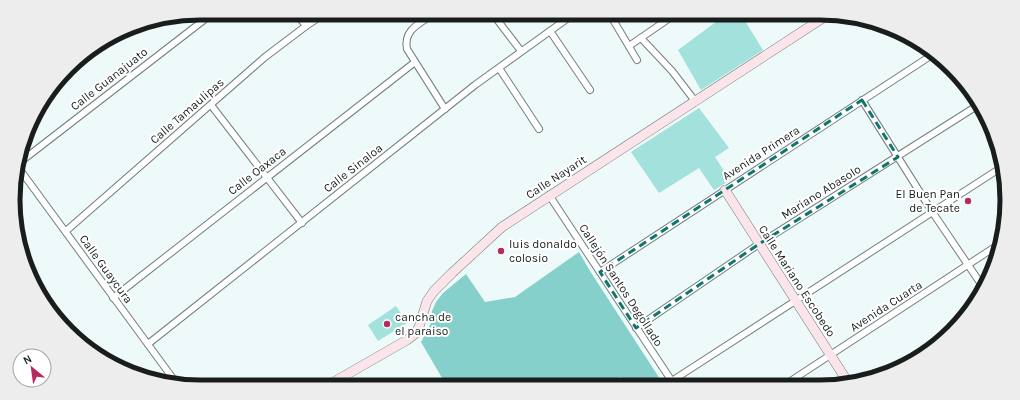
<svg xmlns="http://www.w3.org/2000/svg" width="1020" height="400" font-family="Karla,sans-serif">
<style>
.green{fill:#a2e1dc}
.forest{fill:#85d0cb}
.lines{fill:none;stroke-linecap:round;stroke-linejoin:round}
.street-casing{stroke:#747f7e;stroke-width:8}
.secondary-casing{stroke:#747f7e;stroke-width:10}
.street{stroke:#fff;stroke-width:6}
.secondary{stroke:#fbe4ea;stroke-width:9}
.marked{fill:none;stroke:#0f766e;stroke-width:3;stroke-dasharray:8 5;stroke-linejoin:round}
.poi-dot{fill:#b72a60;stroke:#fff;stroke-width:1.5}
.labels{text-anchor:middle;stroke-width:4;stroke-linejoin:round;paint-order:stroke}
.street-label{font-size:12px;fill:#191e1d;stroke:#fff}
.poi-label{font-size:12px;fill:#191e1d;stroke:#fff;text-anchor:start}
.rim{fill:none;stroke:#191e1d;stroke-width:5}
</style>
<rect width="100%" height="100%" fill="#edfaf9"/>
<!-- green -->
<g class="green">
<polygon points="728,13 740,13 763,50 701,90 678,50"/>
<polygon points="699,108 729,148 715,157 730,180 714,190 699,168 659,193 631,152"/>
<polygon points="396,306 407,323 378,341 368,325"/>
</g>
<!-- forest -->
<polygon class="forest" points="579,252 590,271 660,379 649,386 627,386 620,377 606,386 459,386 454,378 445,383 421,342 431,323 432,311 436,302 443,293 466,274 485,302 515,297"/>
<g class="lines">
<defs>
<g id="street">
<polyline points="296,13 306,26"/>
<path d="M435,13C421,23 403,29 407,49L445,109"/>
<polyline points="492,13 521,51"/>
<polyline points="609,13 637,60"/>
<polyline points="550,31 590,90"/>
<polyline points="641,38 672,71 695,101"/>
<polyline points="629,46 677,13"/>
<polyline points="499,68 539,129"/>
<polyline points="862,100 933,213 983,287"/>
<polyline points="211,105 302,223"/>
<polyline points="19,163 213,13"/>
<polyline points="18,167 177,384"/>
<polyline points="549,195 675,386"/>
<polyline points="66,231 265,57 306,26 326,13"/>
<polyline points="600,272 935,53"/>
<polyline points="113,298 415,62"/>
<polyline points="636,328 759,244 980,104"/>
<polyline points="148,344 475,85 575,13"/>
<polyline points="664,386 1002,167"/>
<polyline points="783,386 1001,243"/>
</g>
<g id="secondary">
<polyline points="725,190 849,384"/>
<polyline points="325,387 407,340 415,334 419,327 427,301 434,291 452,273 502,227 829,14"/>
</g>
</defs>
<!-- street casing -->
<use href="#street" class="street-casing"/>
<!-- secondary casing -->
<use href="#secondary" class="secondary-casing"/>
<!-- street -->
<use href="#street" class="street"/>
<!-- secondary -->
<use href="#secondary" class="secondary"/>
</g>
<!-- marked area -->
<path class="marked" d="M862,100L898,157L759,244L636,328L600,272Z"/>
<!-- markers -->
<g class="poi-dot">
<circle cx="968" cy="201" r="4"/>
<circle cx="501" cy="251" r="4"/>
<circle cx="387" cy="324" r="4"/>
</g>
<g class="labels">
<!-- street labels -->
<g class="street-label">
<text transform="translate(109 79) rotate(-38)" y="4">Calle Guanajuato</text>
<text transform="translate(187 111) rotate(-41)" y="4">Calle Tamaulipas</text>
<text transform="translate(761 153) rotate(-33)" y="4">Avenida Primera</text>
<text transform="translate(353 168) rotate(-38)" y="4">Calle Sinaloa</text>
<text transform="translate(257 171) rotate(-38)" y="4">Calle Oaxaca</text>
<text transform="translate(556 177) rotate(-33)" y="4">Calle Nayarit</text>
<text transform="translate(821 192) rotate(-32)" y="4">Mariano Abasolo</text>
<text transform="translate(106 269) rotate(54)" y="4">Calle Guaycura</text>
<text transform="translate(797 281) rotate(57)" y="4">Calle Mariano Escobedo</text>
<text transform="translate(621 285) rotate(57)" y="4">Callejón Santos Degollado</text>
<text transform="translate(886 306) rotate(-33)" y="4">Avenida Cuarta</text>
</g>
<!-- poi labels -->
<g class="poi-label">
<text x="960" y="198" text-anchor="end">El Buen Pan<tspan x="960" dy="14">de Tecate</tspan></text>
<text x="509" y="248">luis donaldo<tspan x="509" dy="14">colosio</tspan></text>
<text x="395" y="321">cancha de<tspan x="395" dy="14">el paraiso</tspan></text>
</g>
</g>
<!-- crop -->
<path d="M0 0H1020V400H0ZM200 20H820A180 180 0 0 1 1000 200V200A180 180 0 0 1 820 380H200A180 180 0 0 1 20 200V200A180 180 0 0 1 200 20Z" fill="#ededed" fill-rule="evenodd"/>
<path class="rim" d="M200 20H820A180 180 0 0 1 1000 200V200A180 180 0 0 1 820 380H200A180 180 0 0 1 20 200V200A180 180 0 0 1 200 20Z"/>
<!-- north arrow -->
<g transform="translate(32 368) rotate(331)"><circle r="19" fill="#ffffff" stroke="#a3a5a5"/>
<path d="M0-3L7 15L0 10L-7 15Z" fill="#b72a60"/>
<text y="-6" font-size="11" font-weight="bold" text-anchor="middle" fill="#191e1d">N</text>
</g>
</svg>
